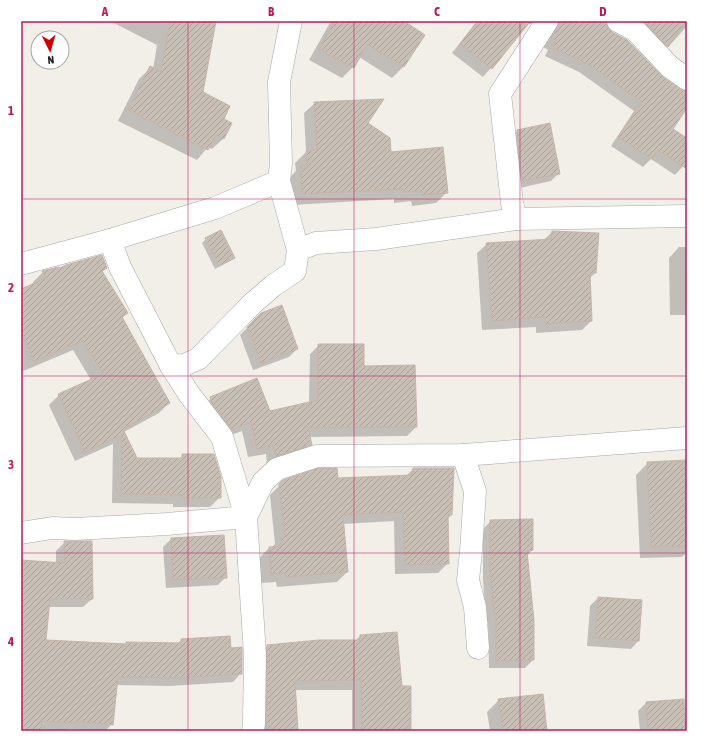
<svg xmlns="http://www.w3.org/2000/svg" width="708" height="752" font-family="'Asap Condensed',sans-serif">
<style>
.shadow{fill:#0003}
.building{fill:url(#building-hatch);stroke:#c5b5a9}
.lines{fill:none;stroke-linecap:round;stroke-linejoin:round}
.minor-casing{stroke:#a8a8a8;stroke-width:23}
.minor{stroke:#fff;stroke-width:22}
.grid{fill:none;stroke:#c2185b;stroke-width:1;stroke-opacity:0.55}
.neatline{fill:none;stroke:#c2185b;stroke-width:1.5}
.grid-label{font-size:13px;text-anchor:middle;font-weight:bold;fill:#c2185b}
</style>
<defs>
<pattern id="building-hatch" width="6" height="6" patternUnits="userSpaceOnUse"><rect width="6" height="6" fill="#c7beb6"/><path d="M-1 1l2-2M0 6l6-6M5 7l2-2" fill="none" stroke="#aba39c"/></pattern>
</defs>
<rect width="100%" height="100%" fill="#f2eee8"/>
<!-- shadow -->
<g class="shadow">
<polygon points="110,21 215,21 202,93 223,119 223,139 212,149 208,147 197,160 118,121 139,79 150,68 153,69 157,45"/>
<polygon points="331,21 402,21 424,35 403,67 392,78 359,57 353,67 342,78 309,60"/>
<polygon points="477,21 531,21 483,77 452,53"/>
<polygon points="547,21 605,21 607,28 662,78 679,90 687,92 687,106 671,129 687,140 687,162 675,175 651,159 643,167 611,146 634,111 579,72 545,56 548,50 543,47"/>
<polygon points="620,21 687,21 687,26 670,45 669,44 659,54"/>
<polygon points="315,103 367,123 390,153 447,192 436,203 412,206 411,201 394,203 394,199 292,205 290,177 296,171 295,163 306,152 304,113"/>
<polygon points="549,124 559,173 551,181 515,189 509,139 517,131"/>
<polygon points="552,232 595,273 589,279 591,321 582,330 536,333 536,327 482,330 477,253 487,244 544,240"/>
<polygon points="206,239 234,258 230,261 215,269 202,243"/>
<polygon points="679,247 687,247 687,315 670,315 669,258"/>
<polygon points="106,268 102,272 127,313 122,318 169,403 159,413 124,432 136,459 179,459 183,455 220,497 210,507 173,507 173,504 112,503 113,444 75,461 49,405 59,395 91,380 73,350 21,372 21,290 34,284 33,282 43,272 60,269"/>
<polygon points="261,314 297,349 289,357 253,370 240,335"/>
<polygon points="319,345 363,367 414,366 416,427 407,436 309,437 310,444 301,453 267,465 266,454 248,457 242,431 223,438 202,407 211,398 270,412 309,403 310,354"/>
<polygon points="687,461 687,552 682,557 640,558 636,475 648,463"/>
<polygon points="413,469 451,515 447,520 448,563 438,573 395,574 394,521 343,524 347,572 337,582 277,587 276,582 261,583 259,558 269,548 271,548 275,544 270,495 284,481 406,476"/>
<polygon points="491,521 532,550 527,556 533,660 525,668 489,668 488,621 486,621 483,580 483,529"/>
<polygon points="171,539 226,577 218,585 166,588 163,547"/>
<polygon points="65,542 92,599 83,607 48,607 45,641 124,645 126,643 178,644 181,640 230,649 241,673 233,682 169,686 116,685 112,724 105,731 68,729 67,731 40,729 39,731 21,731 21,561 56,564 56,551"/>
<polygon points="598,598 638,641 631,649 587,646 590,606"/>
<polygon points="360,636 401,687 410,731 352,731 352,690 295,690 297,731 257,731 258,656 267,646 355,641"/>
<polygon points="499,700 546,731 490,731 487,712"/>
<polygon points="646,703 685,731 640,731 638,711"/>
</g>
<!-- building -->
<g class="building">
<polygon points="170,21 216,21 203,92 230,106 224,119 232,123 224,139 216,135 208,150 128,110 150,66 161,72"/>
<polygon points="335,21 404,21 425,35 404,67 367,44 354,68 319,49"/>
<polygon points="478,21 532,21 530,24 529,23 492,69 460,44"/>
<polygon points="559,21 606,21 608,28 612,32 627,40 663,77 680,89 687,91 687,108 673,129 687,138 687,169 658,150 652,159 618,137 642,102 588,64 553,48 556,41 551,38 558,28"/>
<polygon points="644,21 686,21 668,47"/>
<polygon points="384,99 368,123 390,138 391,152 443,147 448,193 422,195 422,191 405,192 404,189 302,194 301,165 307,165 306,151 317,150 314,102"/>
<polygon points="550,123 560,174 522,181 517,130"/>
<polygon points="221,230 235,258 219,266 205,238"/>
<polygon points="552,231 599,233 596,273 590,273 592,321 546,324 545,317 492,321 486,243 551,239"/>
<polygon points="102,255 107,268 102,271 128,313 122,317 170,403 123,429 137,458 182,458 182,454 214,454 221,477 221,498 182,498 182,495 121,494 122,435 85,452 58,394 103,374 83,341 34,361 21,331 21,289 46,278 42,271 59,267 60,268 66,265"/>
<polygon points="282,305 298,349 261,363 247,327 261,313"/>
<polygon points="318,344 364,344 364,366 415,365 417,427 308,428 312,445 276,456 274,445 257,449 251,422 232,430 213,405 210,397 257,378 270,411 318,400"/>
<polygon points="687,460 687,546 651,547 647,462"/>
<polygon points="319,468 337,468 338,478 412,475 413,468 454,468 452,515 448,515 449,564 405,565 403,512 343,515 348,572 286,577 286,573 271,574 269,547 281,546 281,537 285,537 279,484 283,480"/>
<polygon points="533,519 533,550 527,551 534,621 534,660 496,661 496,614 494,614 490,572 490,520"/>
<polygon points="224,535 227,578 173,580 171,538"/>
<polygon points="64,541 92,541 93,599 50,599 46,640 126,644 126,642 181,643 181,639 230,636 231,648 242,647 242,674 179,678 118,677 113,725 76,721 75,723 41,721 42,729 21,731 21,560 65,563"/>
<polygon points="598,597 642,600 639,641 595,638"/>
<polygon points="397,632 402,686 411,686 411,731 362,731 361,680 295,681 298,731 266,731 267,645 319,640 360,640 360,635"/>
<polygon points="543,694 547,731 503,731 498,699"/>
<polygon points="684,699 686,731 648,731 646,702"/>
</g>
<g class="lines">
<defs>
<g id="minor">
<polyline points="291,21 279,82 281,163 279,181 298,250 316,243 376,239 516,219 687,216"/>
<polyline points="618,21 635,30 670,67 687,79"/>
<polyline points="516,219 512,203 500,94 547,21"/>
<polyline points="110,240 120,267 171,366"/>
<polyline points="21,264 110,240 215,208 279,181"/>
<polyline points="463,455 475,491 471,551 468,580 475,607 478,648"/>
<polyline points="21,533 52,528 75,529 167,524 246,517 222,437 189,394 171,366 184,365 198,359 253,303 274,285 295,271 298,250"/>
<polyline points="253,731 254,723 255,655 246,517 263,482 277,469 317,456 463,455 687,438"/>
</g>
</defs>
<!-- minor casing -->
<use href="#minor" class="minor-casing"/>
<!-- minor -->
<use href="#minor" class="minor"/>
</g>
<!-- grid -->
<path class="grid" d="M188,21V731M354,21V731M520,21V731M21,199H687M21,376H687M21,553H687"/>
<!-- border -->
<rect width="708" height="752" fill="none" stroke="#ffffff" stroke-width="44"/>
<!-- north arrow -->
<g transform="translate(50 50) rotate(175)"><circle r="19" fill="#ffffff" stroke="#a6a6a6"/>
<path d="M0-3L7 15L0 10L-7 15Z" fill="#d30004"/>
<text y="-6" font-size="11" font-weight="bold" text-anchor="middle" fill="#212121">N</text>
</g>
<rect x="22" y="22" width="664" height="708" class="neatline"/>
<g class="grid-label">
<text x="105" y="16">A</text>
<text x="271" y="16">B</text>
<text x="437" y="16">C</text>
<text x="603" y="16">D</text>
<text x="11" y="115">1</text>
<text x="11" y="292">2</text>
<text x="11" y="469">3</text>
<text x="11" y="646">4</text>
</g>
</svg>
